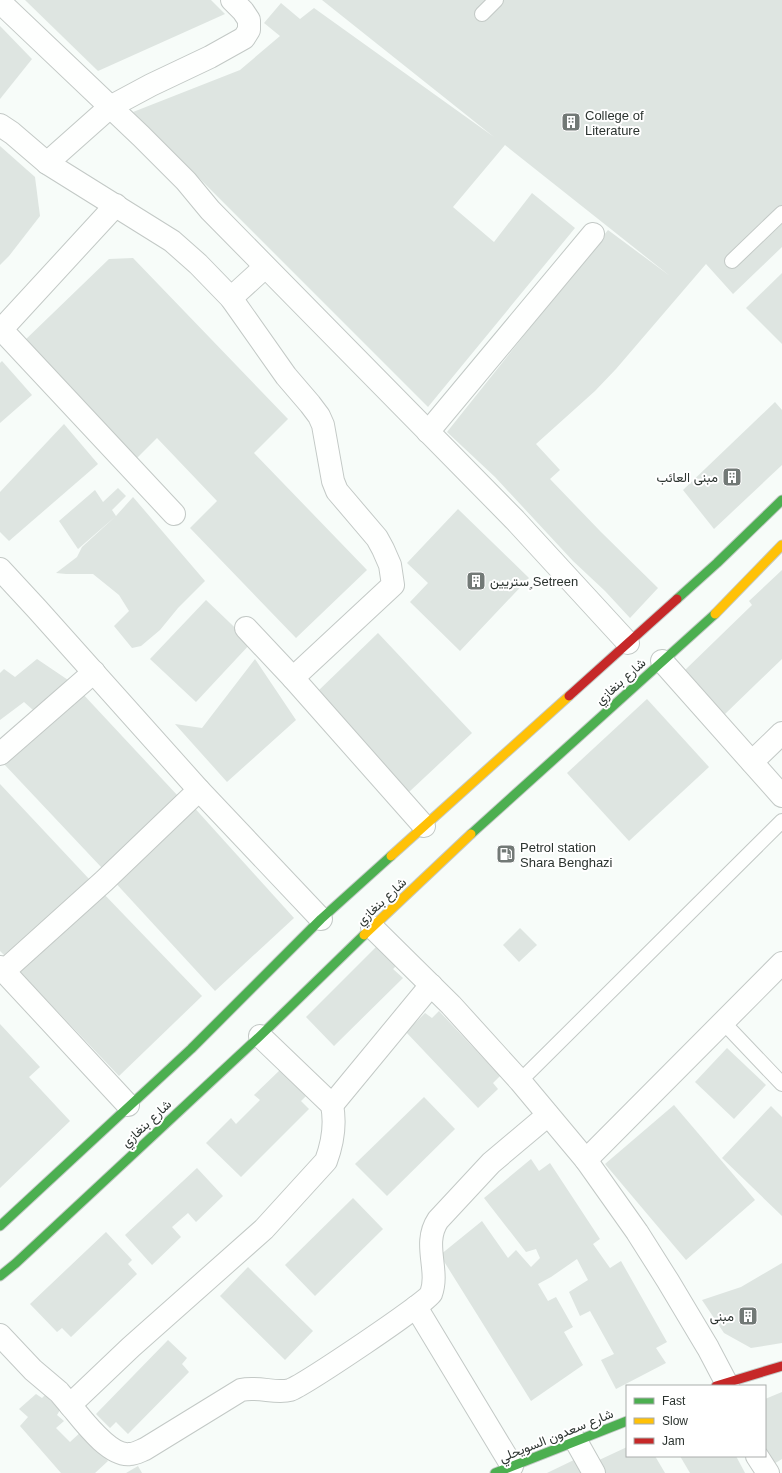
<svg xmlns="http://www.w3.org/2000/svg" width="782" height="1473" font-family="Arial,Vazirmatn,sans-serif">
<style>
.building{fill:#dee5e1}
.lines{fill:none;stroke-linecap:round;stroke-linejoin:round}
.lane-casing{stroke:#c3c9c6;stroke-width:16}
.street-casing{stroke:#c3c9c6;stroke-width:24}
.fast-casing{stroke:#c3c9c6;stroke-width:11}
.slow-casing{stroke:#c3c9c6;stroke-width:11}
.jam-casing{stroke:#c3c9c6;stroke-width:11}
.lane{stroke:#fefffe;stroke-width:14}
.street{stroke:#fefffe;stroke-width:22}
.fast{stroke:#4caf50;stroke-width:9}
.slow{stroke:#ffc107;stroke-width:9}
.jam{stroke:#c62828;stroke-width:9}
.labels{text-anchor:middle;stroke-width:4;stroke-linejoin:round;paint-order:stroke}
.poi-label{font-size:13px;fill:#2b332f;stroke:#fff;text-anchor:start}
.street-label{font-size:13px;fill:#2b332f;stroke:#fff}
</style>
<rect width="100%" height="100%" fill="#f7fcf9"/>
<!-- building -->
<g class="building">
<polygon points="25,0 211,0 225,14 98,71"/>
<polygon points="322,0 782,0 782,247 733,294 706,264 616,369 595,391 536,444 560,470 550,479 601,532 658,588 630,618 605,591 573,561 495,477 447,432 608,230 670,276 505,145 453,207 494,242 532,193 575,228 428,407 133,112 240,70 280,36 264,23 281,3 300,19 314,8 494,137"/>
<polygon points="0,26 32,59 0,99"/>
<polygon points="0,146 35,177 40,216 9,256 0,265"/>
<polygon points="133,258 288,419 254,453 367,570 296,638 190,528 217,501 157,438 135,460 23,342 109,259"/>
<polygon points="782,273 782,344 746,308"/>
<polygon points="2,361 32,395 0,423 0,363"/>
<polygon points="775,402 782,410 782,465 714,529 683,490"/>
<polygon points="64,424 98,464 9,541 0,532 0,492"/>
<polygon points="118,488 126,496 112,510 116,516 133,497 205,581 178,608 160,630 141,646 132,648 114,626 129,611 119,595 93,574 66,574 56,573 77,557 82,547 116,516 78,549 59,521 95,490 103,502"/>
<polygon points="458,509 529,578 460,651 410,602 428,583 407,563"/>
<polygon points="782,570 782,659 725,714 684,671 752,605 749,601"/>
<polygon points="206,600 251,643 196,702 150,659"/>
<polygon points="378,633 472,733 409,792 316,693"/>
<polygon points="37,659 71,682 33,710 24,702 0,720 0,673 4,669 15,677"/>
<polygon points="255,659 296,720 227,782 175,724 202,728"/>
<polygon points="81,692 178,796 102,868 4,764"/>
<polygon points="647,699 709,767 629,841 567,773"/>
<polygon points="0,784 90,880 7,958 0,951"/>
<polygon points="191,804 294,918 215,991 111,878"/>
<polygon points="101,891 202,996 119,1076 18,970"/>
<polygon points="520,928 537,945 519,962 503,945"/>
<polygon points="379,944 399,963 393,969 403,978 334,1046 306,1017"/>
<polygon points="439,1011 500,1076 493,1083 498,1089 478,1108 406,1032 425,1013 432,1018"/>
<polygon points="0,1024 40,1067 29,1077 70,1121 0,1188"/>
<polygon points="727,1048 766,1085 734,1119 695,1082"/>
<polygon points="281,1069 307,1095 301,1101 309,1109 241,1177 206,1143 231,1118 236,1124 260,1100 254,1095"/>
<polygon points="424,1097 455,1129 387,1196 355,1164"/>
<polygon points="674,1105 755,1200 686,1260 605,1164"/>
<polygon points="771,1106 782,1117 782,1216 722,1158"/>
<polygon points="531,1159 539,1171 550,1163 600,1239 593,1244 610,1268 621,1261 667,1342 656,1348 666,1363 616,1389 601,1360 614,1354 590,1311 580,1316 569,1292 588,1280 577,1259 551,1277 538,1284 548,1301 556,1297 573,1327 564,1332 583,1365 531,1401 440,1255 482,1221 508,1258 516,1250 531,1267 540,1258 536,1249 526,1252 484,1198"/>
<polygon points="197,1168 223,1196 196,1222 188,1213 172,1227 181,1237 152,1265 125,1235"/>
<polygon points="353,1198 383,1229 315,1296 285,1265"/>
<polygon points="106,1232 132,1260 128,1264 137,1274 71,1337 62,1328 57,1332 30,1304"/>
<polygon points="782,1263 782,1343 751,1348 724,1333 702,1300 741,1287"/>
<polygon points="248,1267 313,1331 285,1360 220,1296"/>
<polygon points="168,1340 187,1358 182,1364 189,1372 128,1434 116,1422 110,1428 96,1414"/>
<polygon points="782,1392 782,1459 772,1465 765,1453 765,1399"/>
<polygon points="36,1394 42,1398 45,1395 60,1410 57,1415 64,1421 56,1428 70,1442 82,1431 108,1461 95,1473 61,1473 20,1426 28,1417 19,1409"/>
<polygon points="627,1447 627,1456 655,1456 665,1473 605,1473 597,1461"/>
<polygon points="680,1456 736,1456 745,1473 690,1473"/>
<polygon points="578,1458 587,1473 547,1473"/>
<polygon points="138,1466 142,1473 126,1473"/>
</g>
<g class="lines">
<defs>
<g id="lane">
<polyline points="482,14 496,0"/>
<polyline points="732,261 782,213"/>
<polyline points="723,1022 782,1084"/>
<polyline points="520,1081 782,821"/>
</g>
<g id="street">
<polyline points="0,2 141,136 186,181 210,210 515,520 628,643"/>
<polyline points="0,125 12,133 47,163 172,241 198,264 231,298 286,376 310,404 319,416 323,425 333,481 337,491 377,538 383,549 390,565 393,585 293,678"/>
<polyline points="47,163 110,107 151,85 210,57 244,38 249,30 249,20 243,11 232,0"/>
<polyline points="231,298 265,267"/>
<polyline points="1,329 174,514"/>
<polyline points="0,331 116,205"/>
<polyline points="428,432 593,234"/>
<polyline points="0,569 37,609 199,790 321,919"/>
<polyline points="246,628 293,678 424,826"/>
<polyline points="662,661 782,796"/>
<polyline points="0,754 94,672"/>
<polyline points="752,762 782,733"/>
<polyline points="372,927 451,1005 520,1081 586,1160 637,1232 668,1281 708,1348 728,1386"/>
<polyline points="0,967 128,1105"/>
<polyline points="4,971 104,881 199,790"/>
<polyline points="332,1105 431,985"/>
<polyline points="586,1160 782,963"/>
<polyline points="416,1307 512,1466"/>
<path d="M0,1335L33,1370L59,1392L70,1405L131,1347L264,1229L326,1161C333,1142 336,1125 332,1105L260,1036"/>
<path d="M70,1405C82,1419 109,1457 130,1454C135,1454 140,1451 145,1449L241,1390C258,1386 276,1394 290,1390C304,1385 428,1302 431,1294C440,1270 422,1244 438,1220L491,1163L548,1115"/>
<polyline points="576,1441 594,1473"/>
<polyline points="757,1456 768,1473"/>
</g>
<g id="fast">
<polyline points="677,599 717,563 782,500"/>
<polyline points="471,834 715,614"/>
<polyline points="0,1226 191,1049 321,919 391,856"/>
<polyline points="0,1276 16,1263 260,1036 364,935"/>
<polyline points="495,1473 627,1421"/>
</g>
<g id="slow">
<polyline points="715,614 782,545"/>
<polyline points="391,856 569,696"/>
<polyline points="364,935 471,834"/>
</g>
<g id="jam">
<polyline points="569,696 677,599"/>
<polyline points="716,1386 782,1366"/>
</g>
</defs>
<!-- lane casing -->
<use href="#lane" class="lane-casing"/>
<!-- street casing -->
<use href="#street" class="street-casing"/>
<!-- fast casing -->
<use href="#fast" class="fast-casing"/>
<!-- slow casing -->
<use href="#slow" class="slow-casing"/>
<!-- jam casing -->
<use href="#jam" class="jam-casing"/>
<!-- lane -->
<use href="#lane" class="lane"/>
<!-- street -->
<use href="#street" class="street"/>
<!-- fast -->
<use href="#fast" class="fast"/>
<!-- slow -->
<use href="#slow" class="slow"/>
<!-- jam -->
<use href="#jam" class="jam"/>
</g>
<!-- icons -->
<defs>
<symbol id="building-square" viewBox="-11 -11 22 22"><rect x="-9" y="-9" width="18" height="18" rx="4" fill="#727976" stroke="#fff"/><path d="M-4-6H4V6H1V3H-1V6H-4ZM-2.5-4.3h1.7v1.8h-1.7ZM.8-4.3h1.7v1.8H.8ZM-2.5-1h1.7V.8h-1.7ZM.8-1h1.7V.8H.8Z" fill="#fff"/></symbol>
<symbol id="fuel-square" viewBox="-11 -11 22 22"><rect x="-9" y="-9" width="18" height="18" rx="4" fill="#727976" stroke="#fff"/><path d="M-5.5-6h7V0h2V4h1.3V-2.5L3-4.5l.8-.8L6-3V5H2.5V1h-1V6h-7ZM-4.2-4.7v3.2H.2V-4.7Z" fill="#fff"/></symbol>
</defs>
<g fill-rule="evenodd">
<use href="#building-square" x="560" y="111" width="22" height="22"/>
<use href="#building-square" x="721" y="466" width="22" height="22"/>
<use href="#building-square" x="465" y="570" width="22" height="22"/>
<use href="#fuel-square" x="495" y="843" width="22" height="22"/>
<use href="#building-square" x="737" y="1305" width="22" height="22"/>
</g>
<g class="labels">
<!-- poi labels -->
<g class="poi-label">
<text x="585" y="120">College of<tspan x="585" dy="15">Literature</tspan></text>
<text x="718" y="482" text-anchor="end">مبنى العائب</text>
<text x="490" y="586">ستريين ٍSetreen</text>
<text x="520" y="852">Petrol station<tspan x="520" dy="15">Shara Benghazi</tspan></text>
<text x="734" y="1321" text-anchor="end">مبنى</text>
</g>
<!-- street labels -->
<g class="street-label">
<text transform="translate(620 681) rotate(-42)" y="5">شارع بنغازي</text>
<text transform="translate(381 901) rotate(-43)" y="5">شارع بنغازي</text>
<text transform="translate(146 1123) rotate(-43)" y="5">شارع بنغازي</text>
<text transform="translate(556 1435) rotate(-22)" y="5">شارع سعدون السويحلي</text>
</g>
</g>
<!-- legend -->
<rect x="626" y="1385" width="140" height="72" fill="#ffffff" stroke="#aaadac"/>
<rect x="634" y="1398" width="20" height="6" fill="#4caf50" stroke="#aaadac"/>
<text x="662" y="1405" font-size="12" fill="#2b332f">Fast</text>
<rect x="634" y="1418" width="20" height="6" fill="#ffc107" stroke="#aaadac"/>
<text x="662" y="1425" font-size="12" fill="#2b332f">Slow</text>
<rect x="634" y="1438" width="20" height="6" fill="#c62828" stroke="#aaadac"/>
<text x="662" y="1445" font-size="12" fill="#2b332f">Jam</text>
</svg>
